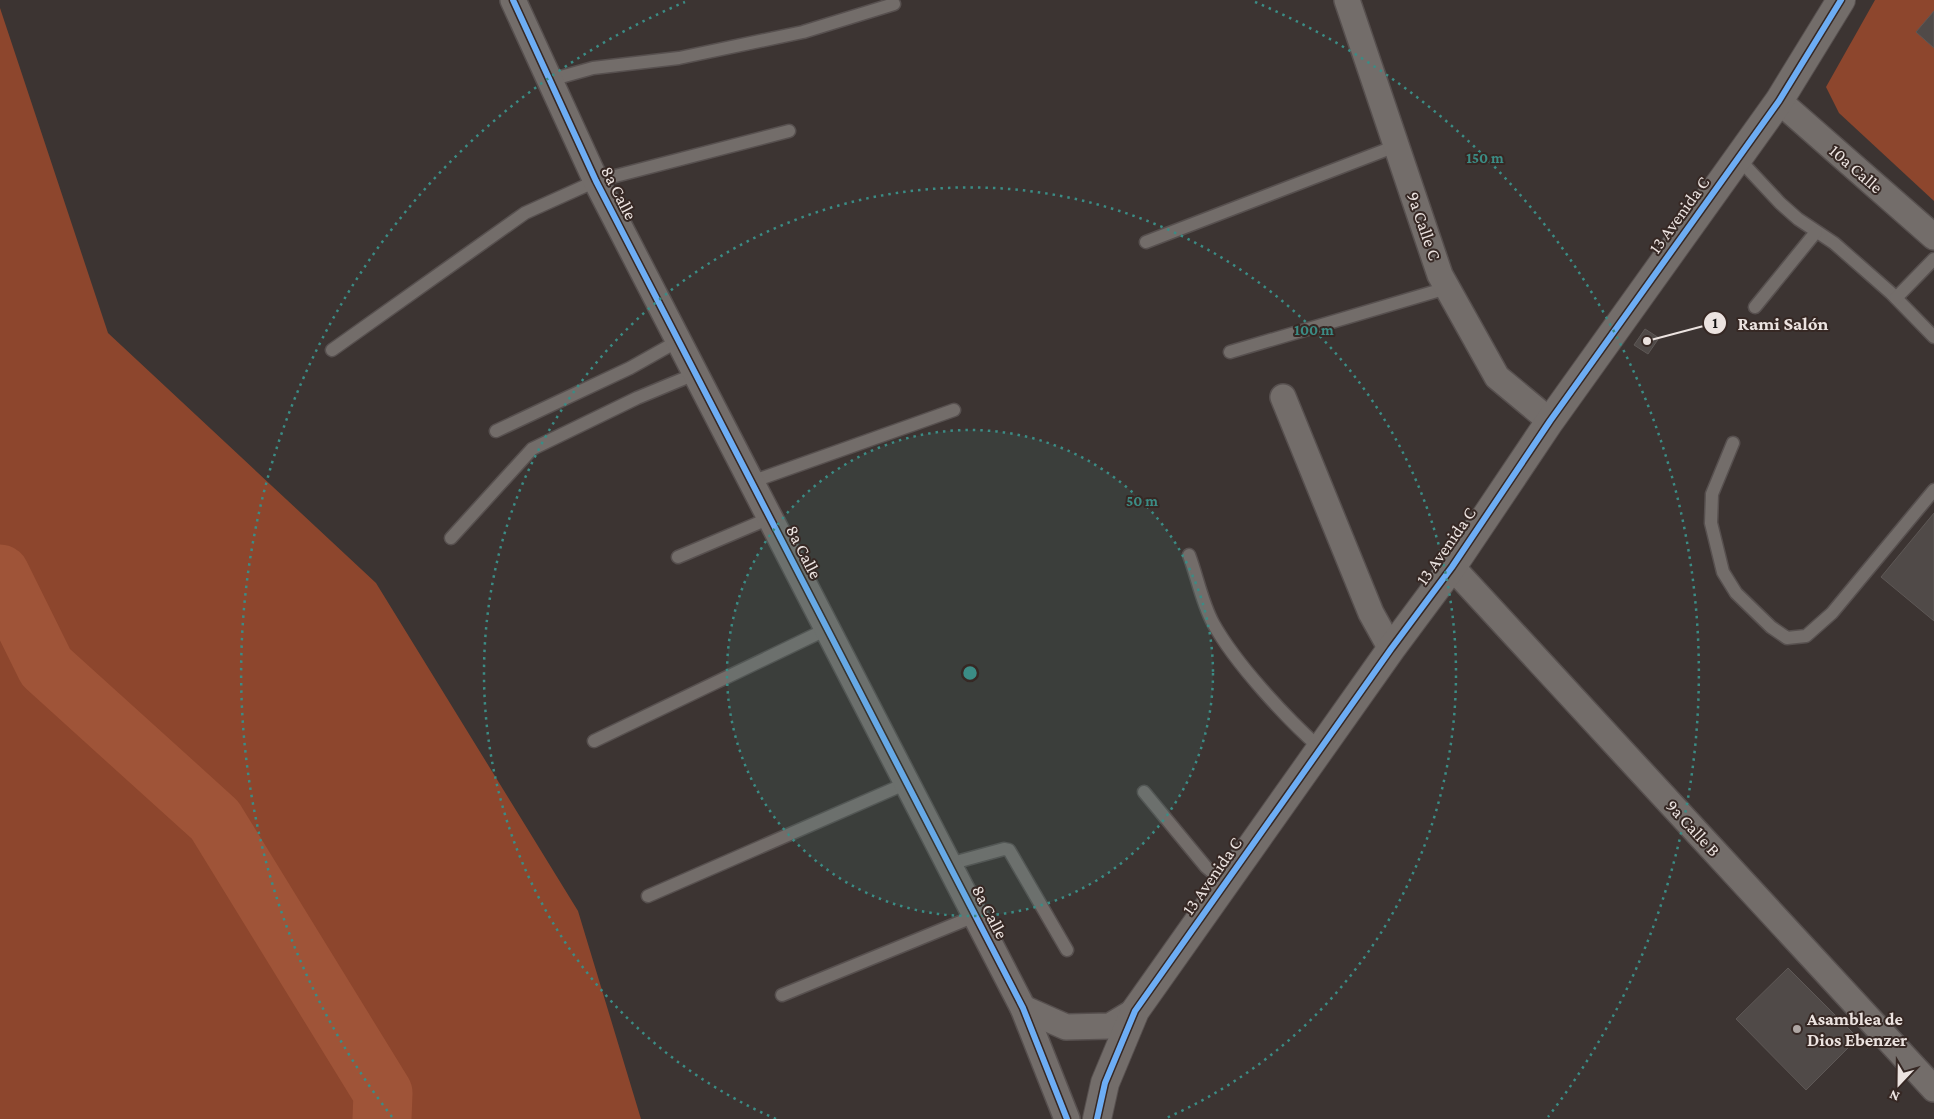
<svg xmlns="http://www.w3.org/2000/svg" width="1934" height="1119" font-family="'Crimson Pro',serif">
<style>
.forest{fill:#8d462d}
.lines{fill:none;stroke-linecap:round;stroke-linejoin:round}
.river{stroke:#9f5438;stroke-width:59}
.building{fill:#504a48;stroke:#5e5856}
.service-casing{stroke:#57504f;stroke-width:15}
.minor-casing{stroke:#57504f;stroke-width:28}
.tertiary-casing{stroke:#57504f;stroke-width:30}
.service{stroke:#736d6a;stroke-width:12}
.minor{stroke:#736d6a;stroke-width:25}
.tertiary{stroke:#736d6a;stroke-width:28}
.cycleway-casing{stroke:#362824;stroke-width:9}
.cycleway{stroke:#6dadf4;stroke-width:6}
.ring{fill:none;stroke:#3b8c85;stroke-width:2.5;stroke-dasharray:2.5 5}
.poi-dot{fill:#aea6a3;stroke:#362824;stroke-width:2}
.labels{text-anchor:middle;stroke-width:4;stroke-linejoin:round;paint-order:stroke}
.street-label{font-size:18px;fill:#ece3e0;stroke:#362824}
.poi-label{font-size:18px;font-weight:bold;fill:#ece3e0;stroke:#362824;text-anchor:start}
.centre{fill:#3b8c85;stroke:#362824;stroke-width:2.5}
.ring-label{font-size:15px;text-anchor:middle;font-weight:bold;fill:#3b8c85;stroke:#362824;stroke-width:4;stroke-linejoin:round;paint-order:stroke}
.leader{fill:none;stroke:#ece3e0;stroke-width:2}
.callout-dot{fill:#ece3e0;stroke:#362824;stroke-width:2}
.mark-label{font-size:15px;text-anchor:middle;font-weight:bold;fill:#111}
.callout-label{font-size:19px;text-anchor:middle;font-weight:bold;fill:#ece3e0;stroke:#362824;stroke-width:4;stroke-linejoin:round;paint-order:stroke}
</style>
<rect width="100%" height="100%" fill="#3c3432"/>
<!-- forest -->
<g class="forest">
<polygon points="1875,0 1934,0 1934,201 1839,113 1826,87"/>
<polygon points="0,8 108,333 376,583 578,911 641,1119 0,1119"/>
</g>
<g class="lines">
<!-- river -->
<polyline class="river" points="0,574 46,667 215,820 383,1093 382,1119"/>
</g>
<!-- building -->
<g class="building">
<polygon points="1934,11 1934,48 1916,32"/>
<polygon points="1645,329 1659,338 1648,354 1634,345"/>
<polygon points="1934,513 1934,621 1881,577"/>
<polygon points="1788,968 1858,1038 1806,1090 1736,1019"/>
</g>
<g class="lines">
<defs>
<g id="service">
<polyline points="550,80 593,68 679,58 803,32 894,4"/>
<polyline points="1738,158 1780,203 1798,219 1834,243 1891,293 1934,337"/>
<polyline points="1146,242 1396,146"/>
<polyline points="1896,298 1934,259"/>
<polyline points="1755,307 1816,232"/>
<polyline points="332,350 525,213 596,181 789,131"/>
<polyline points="1230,352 1447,288"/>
<polyline points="496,431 630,368 678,341"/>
<polyline points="1733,443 1712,494 1711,523 1723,572 1736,593 1771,627 1787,638 1806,636 1832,613 1934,490"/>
<polyline points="751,482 954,410"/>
<polyline points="451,538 532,449 637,398 695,374"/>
<path d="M1189,555C1197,576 1202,603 1213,623C1235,663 1286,718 1320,748"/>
<polyline points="678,557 770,518"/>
<polyline points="594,741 827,629"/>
<polyline points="1144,792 1206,867 1225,883"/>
<polyline points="949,864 1004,849 1009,850 1067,950"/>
<polyline points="648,896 907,783"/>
<polyline points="782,995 975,916"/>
</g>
<g id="minor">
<polyline points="513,0 596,181 1023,1008 1067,1119"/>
<polyline points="1347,0 1440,275 1497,377 1550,421"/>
<polyline points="1779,101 1934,237"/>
<polyline points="1283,397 1371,613 1391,649"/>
<polyline points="1452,567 1934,1089"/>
<polyline points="1023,1008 1066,1027 1110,1026 1135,1011"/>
</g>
<polyline id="tertiary" points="1097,1119 1105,1083 1135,1011 1391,649 1452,567 1550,421 1779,101 1841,0"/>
</defs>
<!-- service casing -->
<use href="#service" class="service-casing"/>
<!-- minor casing -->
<use href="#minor" class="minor-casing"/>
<!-- tertiary casing -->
<use href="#tertiary" class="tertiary-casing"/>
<!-- service -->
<use href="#service" class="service"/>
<!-- minor -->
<use href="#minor" class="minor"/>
<!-- tertiary -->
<use href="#tertiary" class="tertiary"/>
<defs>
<g id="cycleway">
<polyline points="513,0 596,181 1023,1008 1067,1119"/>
<polyline points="1097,1119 1105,1083 1135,1011 1391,649 1452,567 1550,421 1779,101 1841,0"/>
</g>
</defs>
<!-- cycleway casing -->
<use href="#cycleway" class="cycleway-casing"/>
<!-- cycleway -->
<use href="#cycleway" class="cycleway"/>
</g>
<!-- distance rings -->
<circle cx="970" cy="673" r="243" fill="#3b8c85" fill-opacity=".12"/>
<g class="ring">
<circle cx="970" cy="673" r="243"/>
<path d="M776 1119A486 486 0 1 1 1164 1119"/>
<path d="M392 1117A729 729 0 0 1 685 2M1255 2A729 729 0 0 1 1548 1117"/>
</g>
<!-- markers -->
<circle class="poi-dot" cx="1797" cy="1029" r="5"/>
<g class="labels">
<!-- street labels -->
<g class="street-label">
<text transform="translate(1856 169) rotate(41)" y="6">10a Calle</text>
<text transform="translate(619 193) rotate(63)" y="6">8a Calle</text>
<text transform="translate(1679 215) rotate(-54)" y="6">13 Avenida C</text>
<text transform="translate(1424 226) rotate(71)" y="6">9a Calle C</text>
<text transform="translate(1446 546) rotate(-55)" y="6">13 Avenida C</text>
<text transform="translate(804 552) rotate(63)" y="6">8a Calle</text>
<text transform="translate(1693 828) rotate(47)" y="6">9a Calle B</text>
<text transform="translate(1212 876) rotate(-55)" y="6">13 Avenida C</text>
<text transform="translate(990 912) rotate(63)" y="6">8a Calle</text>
</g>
<!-- poi labels -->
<g class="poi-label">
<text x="1807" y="1025">Asamblea de<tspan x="1807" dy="21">Dios Ebenzer</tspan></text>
</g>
</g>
<circle cx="970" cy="673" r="8" class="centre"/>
<g class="ring-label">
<text x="1485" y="163">150 m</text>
<text x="1314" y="335">100 m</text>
<text x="1142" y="506">50 m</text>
</g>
<!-- callouts -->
<path class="leader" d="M1647 341L1715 323"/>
<g class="callout-dot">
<circle cx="1647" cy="341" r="5"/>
<circle cx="1715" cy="323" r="12"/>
</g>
<g class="mark-label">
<text x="1715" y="328">1</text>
</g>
<g class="callout-label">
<text x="1783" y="330">Rami Salón</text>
</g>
<!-- north arrow -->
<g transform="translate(1899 1084) rotate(202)" stroke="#362824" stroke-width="4" paint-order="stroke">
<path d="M0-4L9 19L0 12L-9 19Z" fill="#ece3e0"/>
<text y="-8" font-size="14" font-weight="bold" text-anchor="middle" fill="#ece3e0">N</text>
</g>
</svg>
